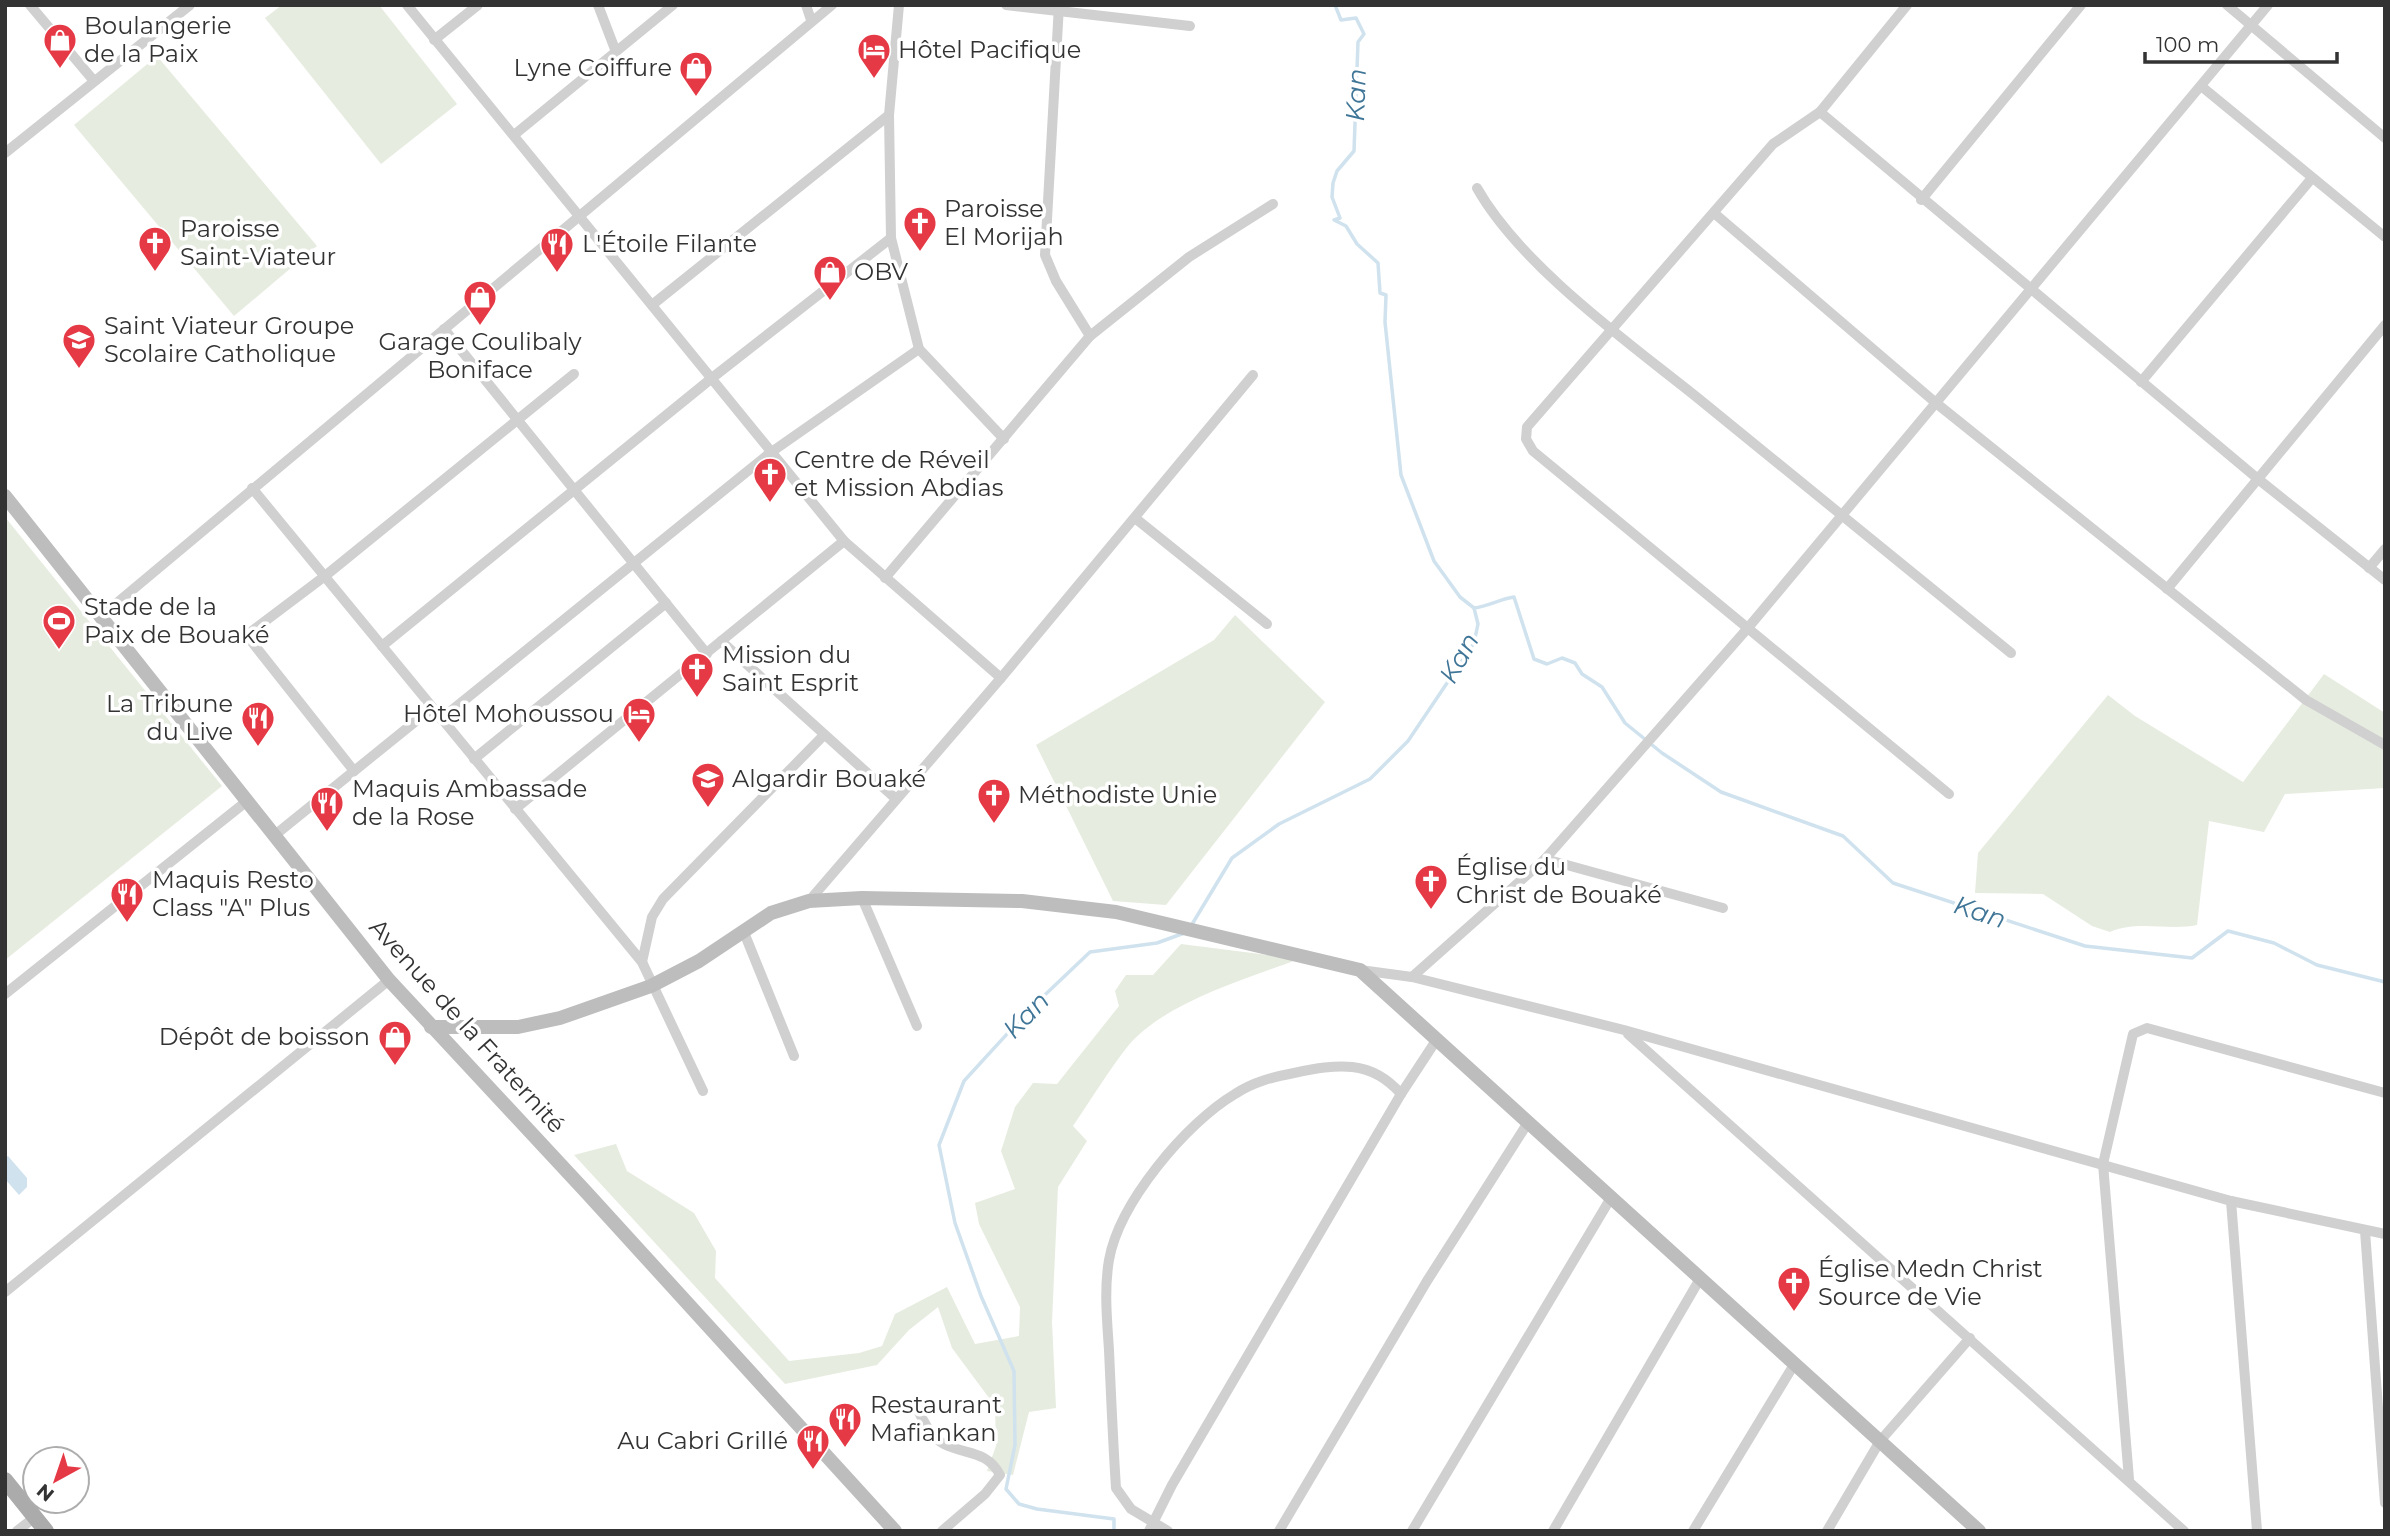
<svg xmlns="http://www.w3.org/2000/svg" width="2390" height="1536" font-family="Montserrat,sans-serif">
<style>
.green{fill:#e6ecdf}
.water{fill:#cfe2ee}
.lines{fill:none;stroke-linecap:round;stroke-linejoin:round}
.stream{stroke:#cfe2ee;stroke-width:3.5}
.street{stroke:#d0d0d0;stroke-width:10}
.secondary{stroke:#bdbdbd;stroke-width:14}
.primary{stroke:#ababab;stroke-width:16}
.labels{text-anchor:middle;stroke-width:7;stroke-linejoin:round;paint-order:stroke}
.poi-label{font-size:24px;fill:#333;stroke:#fff;text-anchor:start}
.street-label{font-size:24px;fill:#333;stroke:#fff}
.water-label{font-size:26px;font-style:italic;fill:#3f7597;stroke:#fff}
</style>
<rect width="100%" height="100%" fill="#fff"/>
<!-- green -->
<g class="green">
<polygon points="282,5 379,5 457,104 381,164 265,18"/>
<polygon points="157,56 317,246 234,316 74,125"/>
<polygon points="5,517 222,786 5,960"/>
<polygon points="1235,615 1325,702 1166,905 1113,901 1036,745 1214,640"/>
<path d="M2324,674L2385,713V788L2285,794L2264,832L2209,821L2197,925C2169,931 2137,920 2110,932L2092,926L2043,894L1975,893L1978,853L2108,695L2135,716L2243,782Z"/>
<path d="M1181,944L1299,959C1246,979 1165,1002 1128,1046C1108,1071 1091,1100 1073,1126L1087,1141L1058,1187L1052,1322L1056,1408L1029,1412L1013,1475L987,1471L996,1446L995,1406L952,1348L938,1307L909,1330L877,1365L785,1384L574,1155L616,1144L627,1171L694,1213L716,1251L715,1278L789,1361L859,1353L882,1346L895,1314L947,1287L975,1344L1019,1336L1020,1307L979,1224L975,1203L1015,1189L1001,1151L1015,1107L1033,1083L1057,1084L1119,1006L1115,991L1126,975H1153Z"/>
</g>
<!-- water -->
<polygon class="water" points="8,1156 27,1178 27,1187 19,1195 5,1179 5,1158"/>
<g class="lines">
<!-- stream -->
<g class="stream">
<path d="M1335,5L1341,20L1356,18L1364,34L1358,42L1354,151L1337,171L1333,183L1332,197L1340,218L1334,220L1346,226L1357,244L1378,263L1380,293L1386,295L1385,322L1401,475L1434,561L1460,597L1474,608C1489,606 1500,599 1514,597L1534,659L1547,664L1562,658L1575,663L1582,674L1602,687L1625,723L1662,753L1721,792L1843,836L1893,883L2085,946L2192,958L2228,931L2274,943L2317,965L2385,982"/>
<polyline points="1191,926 1232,858 1279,824 1370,779 1408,741 1474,643 1478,624 1474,608"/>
<polyline points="1114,1531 1114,1519 1037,1509 1019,1504 1006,1489 1015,1445 1014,1371 981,1296 955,1223 939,1145 964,1081 1029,1010 1090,952 1157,943 1187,932"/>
</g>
<!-- street -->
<g class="street">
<polyline points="30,5 94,81"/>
<polyline points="407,5 844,541 1001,678"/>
<polyline points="598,5 616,52"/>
<polyline points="806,5 811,20"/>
<polyline points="899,5 889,115 891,238 919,349 1004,439"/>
<polyline points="1006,5 1190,26"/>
<polyline points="1059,5 1045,255 1056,281 1090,336"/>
<polyline points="2227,5 2385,138"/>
<polyline points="434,40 478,5"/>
<polyline points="2201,86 2385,237"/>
<polyline points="1820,112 1907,5"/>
<polyline points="514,135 673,5"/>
<polyline points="5,153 190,5"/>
<path d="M1477,188C1521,266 1628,342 1699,399C1803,483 1907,568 2011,653"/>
<polyline points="1921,200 2081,5"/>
<polyline points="1714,213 1936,403 2306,700 2385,745"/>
<polyline points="652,305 889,115"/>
<polyline points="444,329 707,654"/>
<polyline points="2141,382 2312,178"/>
<polyline points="252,488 642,962 703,1091"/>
<polyline points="1135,518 1267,624"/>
<polyline points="2369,568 2385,549"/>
<polyline points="885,578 1090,336 1189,257 1273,204"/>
<polyline points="2167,589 2385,325"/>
<polyline points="100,617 832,5"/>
<polyline points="721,641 895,798"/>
<polyline points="382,646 712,378 891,238"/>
<polyline points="441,719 770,453 919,349"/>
<polyline points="474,759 666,603"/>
<polyline points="354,771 248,637 252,631 325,576 574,374"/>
<polyline points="1949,794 1533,451 1526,439 1527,427 1773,144 1820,112 2258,479 2385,580"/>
<polyline points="515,809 844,541"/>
<polyline points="275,835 432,708"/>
<polyline points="1545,859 1723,908"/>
<polyline points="862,898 917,1026"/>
<polyline points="809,901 1001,678 1253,375"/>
<polyline points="743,930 794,1056"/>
<polyline points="642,962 652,917 663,899 824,735"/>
<polyline points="1360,970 1412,977 1624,1030 2231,1201 2385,1234"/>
<polyline points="1412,977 1545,859 1747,629 2268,5"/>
<polyline points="5,994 247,801"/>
<polyline points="1628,1034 2184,1531"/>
<polyline points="2231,1201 2257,1531"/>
<polyline points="2365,1231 2385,1503"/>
<polyline points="5,1292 389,980"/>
<path d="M915,1404C922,1418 930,1437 944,1444C966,1455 987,1450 1000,1475L985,1494L942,1531"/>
<polyline points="2129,1479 2103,1164 2133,1034 2147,1028 2385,1093"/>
<polyline points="17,1531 35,1517"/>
<polyline points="1149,1531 1172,1485 1401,1094 1437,1039"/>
<path d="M1168,1531L1131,1509L1116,1488C1113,1442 1111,1396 1109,1350C1107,1320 1104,1289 1109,1260C1119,1203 1186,1123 1235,1094C1253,1082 1273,1077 1294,1073C1337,1064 1371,1059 1401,1094"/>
<polyline points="1279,1531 1427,1281 1529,1121"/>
<polyline points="1412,1531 1612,1196"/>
<polyline points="1553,1531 1701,1277"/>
<polyline points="1693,1531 1795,1363"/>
<polyline points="1827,1531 1880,1441 1970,1338"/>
</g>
<!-- secondary -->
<g class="secondary">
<polyline points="5,496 389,980 587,1193 895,1531"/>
<polyline points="431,1027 518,1027 560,1018 651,986 699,961 771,913 809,901 862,898 1022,901 1116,912 1360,970 1979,1531"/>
</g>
<!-- primary -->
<polyline class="primary" points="5,1480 46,1531"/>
</g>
<!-- icons -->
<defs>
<symbol id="shop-pin" viewBox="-11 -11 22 30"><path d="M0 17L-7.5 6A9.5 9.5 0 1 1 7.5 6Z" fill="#e63946" stroke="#fff"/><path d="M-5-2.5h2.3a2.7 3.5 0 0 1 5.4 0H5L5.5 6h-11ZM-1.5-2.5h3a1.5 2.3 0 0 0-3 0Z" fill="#fff"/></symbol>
<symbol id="hotel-pin" viewBox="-11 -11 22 30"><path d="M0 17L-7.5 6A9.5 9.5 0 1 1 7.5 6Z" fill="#e63946" stroke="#fff"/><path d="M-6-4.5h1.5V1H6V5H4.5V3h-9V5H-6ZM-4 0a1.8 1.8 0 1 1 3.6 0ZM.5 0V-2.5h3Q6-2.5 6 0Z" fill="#fff"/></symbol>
<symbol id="church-pin" viewBox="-11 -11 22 30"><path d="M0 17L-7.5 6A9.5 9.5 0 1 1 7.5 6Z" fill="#e63946" stroke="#fff"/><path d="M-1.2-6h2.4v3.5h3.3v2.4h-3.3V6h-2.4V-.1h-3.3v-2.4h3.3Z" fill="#fff"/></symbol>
<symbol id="restaurant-pin" viewBox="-11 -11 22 30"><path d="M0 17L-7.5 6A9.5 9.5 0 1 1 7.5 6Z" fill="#e63946" stroke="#fff"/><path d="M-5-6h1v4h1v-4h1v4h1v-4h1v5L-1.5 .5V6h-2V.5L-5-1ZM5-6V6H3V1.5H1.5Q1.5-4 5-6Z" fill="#fff"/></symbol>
<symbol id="school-pin" viewBox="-11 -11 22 30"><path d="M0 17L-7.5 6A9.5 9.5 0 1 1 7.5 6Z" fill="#e63946" stroke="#fff"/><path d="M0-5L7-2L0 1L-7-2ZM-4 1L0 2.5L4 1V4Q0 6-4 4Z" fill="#fff"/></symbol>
<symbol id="stadium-pin" viewBox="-11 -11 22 30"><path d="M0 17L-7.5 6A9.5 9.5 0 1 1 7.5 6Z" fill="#e63946" stroke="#fff"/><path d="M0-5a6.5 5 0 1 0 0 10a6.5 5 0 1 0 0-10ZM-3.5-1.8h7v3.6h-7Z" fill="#fff"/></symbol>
</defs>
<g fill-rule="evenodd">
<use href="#shop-pin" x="41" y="21" width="38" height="52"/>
<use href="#hotel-pin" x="855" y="31" width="38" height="52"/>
<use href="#shop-pin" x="677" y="49" width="38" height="52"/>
<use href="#church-pin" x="901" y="204" width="38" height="52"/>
<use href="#church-pin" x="136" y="224" width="38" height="52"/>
<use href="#restaurant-pin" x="538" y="225" width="38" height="52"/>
<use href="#shop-pin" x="811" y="253" width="38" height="52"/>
<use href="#shop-pin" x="461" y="278" width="38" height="52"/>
<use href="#school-pin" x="60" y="321" width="38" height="52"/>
<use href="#church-pin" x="751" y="455" width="38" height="52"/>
<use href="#stadium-pin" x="40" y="602" width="38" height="52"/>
<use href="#church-pin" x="678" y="650" width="38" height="52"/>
<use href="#hotel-pin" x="620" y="695" width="38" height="52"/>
<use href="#restaurant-pin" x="239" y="699" width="38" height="52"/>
<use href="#school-pin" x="689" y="760" width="38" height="52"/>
<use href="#church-pin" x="975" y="776" width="38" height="52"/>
<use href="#restaurant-pin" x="308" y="784" width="38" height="52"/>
<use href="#church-pin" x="1412" y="862" width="38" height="52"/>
<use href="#restaurant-pin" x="108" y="875" width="38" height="52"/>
<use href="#shop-pin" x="376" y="1018" width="38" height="52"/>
<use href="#church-pin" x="1775" y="1264" width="38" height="52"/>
<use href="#restaurant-pin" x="826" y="1400" width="38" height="52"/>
<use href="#restaurant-pin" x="794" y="1422" width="38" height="52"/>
</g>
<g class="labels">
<!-- poi labels -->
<g class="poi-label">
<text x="84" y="34">Boulangerie<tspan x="84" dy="28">de la Paix</tspan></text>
<text x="898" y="58">Hôtel Pacifique</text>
<text x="672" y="76" text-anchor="end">Lyne Coiffure</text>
<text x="944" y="217">Paroisse<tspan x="944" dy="28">El Morijah</tspan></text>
<text x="180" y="237">Paroisse<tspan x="180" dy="28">Saint-Viateur</tspan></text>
<text x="582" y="252">L'Étoile Filante</text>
<text x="854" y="280">OBV</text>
<text x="104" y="334">Saint Viateur Groupe<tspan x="104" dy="28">Scolaire Catholique</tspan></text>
<text x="480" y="350" text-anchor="middle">Garage Coulibaly<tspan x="480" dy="28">Boniface</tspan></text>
<text x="794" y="468">Centre de Réveil<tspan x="794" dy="28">et Mission Abdias</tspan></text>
<text x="84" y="615">Stade de la<tspan x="84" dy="28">Paix de Bouaké</tspan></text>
<text x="722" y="663">Mission du<tspan x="722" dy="28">Saint Esprit</tspan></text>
<text x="233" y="712" text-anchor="end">La Tribune<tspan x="233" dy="28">du Live</tspan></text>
<text x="614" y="722" text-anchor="end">Hôtel Mohoussou</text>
<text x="732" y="787">Algardir Bouaké</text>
<text x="352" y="797">Maquis Ambassade<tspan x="352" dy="28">de la Rose</tspan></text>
<text x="1018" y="803">Méthodiste Unie</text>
<text x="1456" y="875">Église du<tspan x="1456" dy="28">Christ de Bouaké</tspan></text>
<text x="152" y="888">Maquis Resto<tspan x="152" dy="28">Class "A" Plus</tspan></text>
<text x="370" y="1045" text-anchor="end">Dépôt de boisson</text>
<text x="1818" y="1277">Église Medn Christ<tspan x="1818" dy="28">Source de Vie</tspan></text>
<text x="870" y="1413">Restaurant<tspan x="870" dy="28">Mafiankan</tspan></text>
<text x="788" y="1449" text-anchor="end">Au Cabri Grillé</text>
</g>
<!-- street labels -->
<g class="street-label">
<text transform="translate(467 1026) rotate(48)" y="8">Avenue de la Fraternité</text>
</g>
<!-- water labels -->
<g class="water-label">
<text transform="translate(1356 95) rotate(-88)" y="9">Kan</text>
<text transform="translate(1459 658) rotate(-61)" y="9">Kan</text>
<text transform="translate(1980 912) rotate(18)" y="9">Kan</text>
<text transform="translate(1026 1015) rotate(-46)" y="9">Kan</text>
</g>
</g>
<!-- border -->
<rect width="2390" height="1536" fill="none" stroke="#333333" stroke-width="14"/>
<!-- north arrow -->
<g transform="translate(56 1480) rotate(220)"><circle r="33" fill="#ffffff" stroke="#adadad" stroke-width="2"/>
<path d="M0-5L12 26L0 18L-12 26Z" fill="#e63946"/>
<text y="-10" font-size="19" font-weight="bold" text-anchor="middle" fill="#333333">N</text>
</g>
<!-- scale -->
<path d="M2145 52v10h192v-10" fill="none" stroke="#333333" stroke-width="3.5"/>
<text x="2156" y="52" font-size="21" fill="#333333" stroke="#ffffff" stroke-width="5" paint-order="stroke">100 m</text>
</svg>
